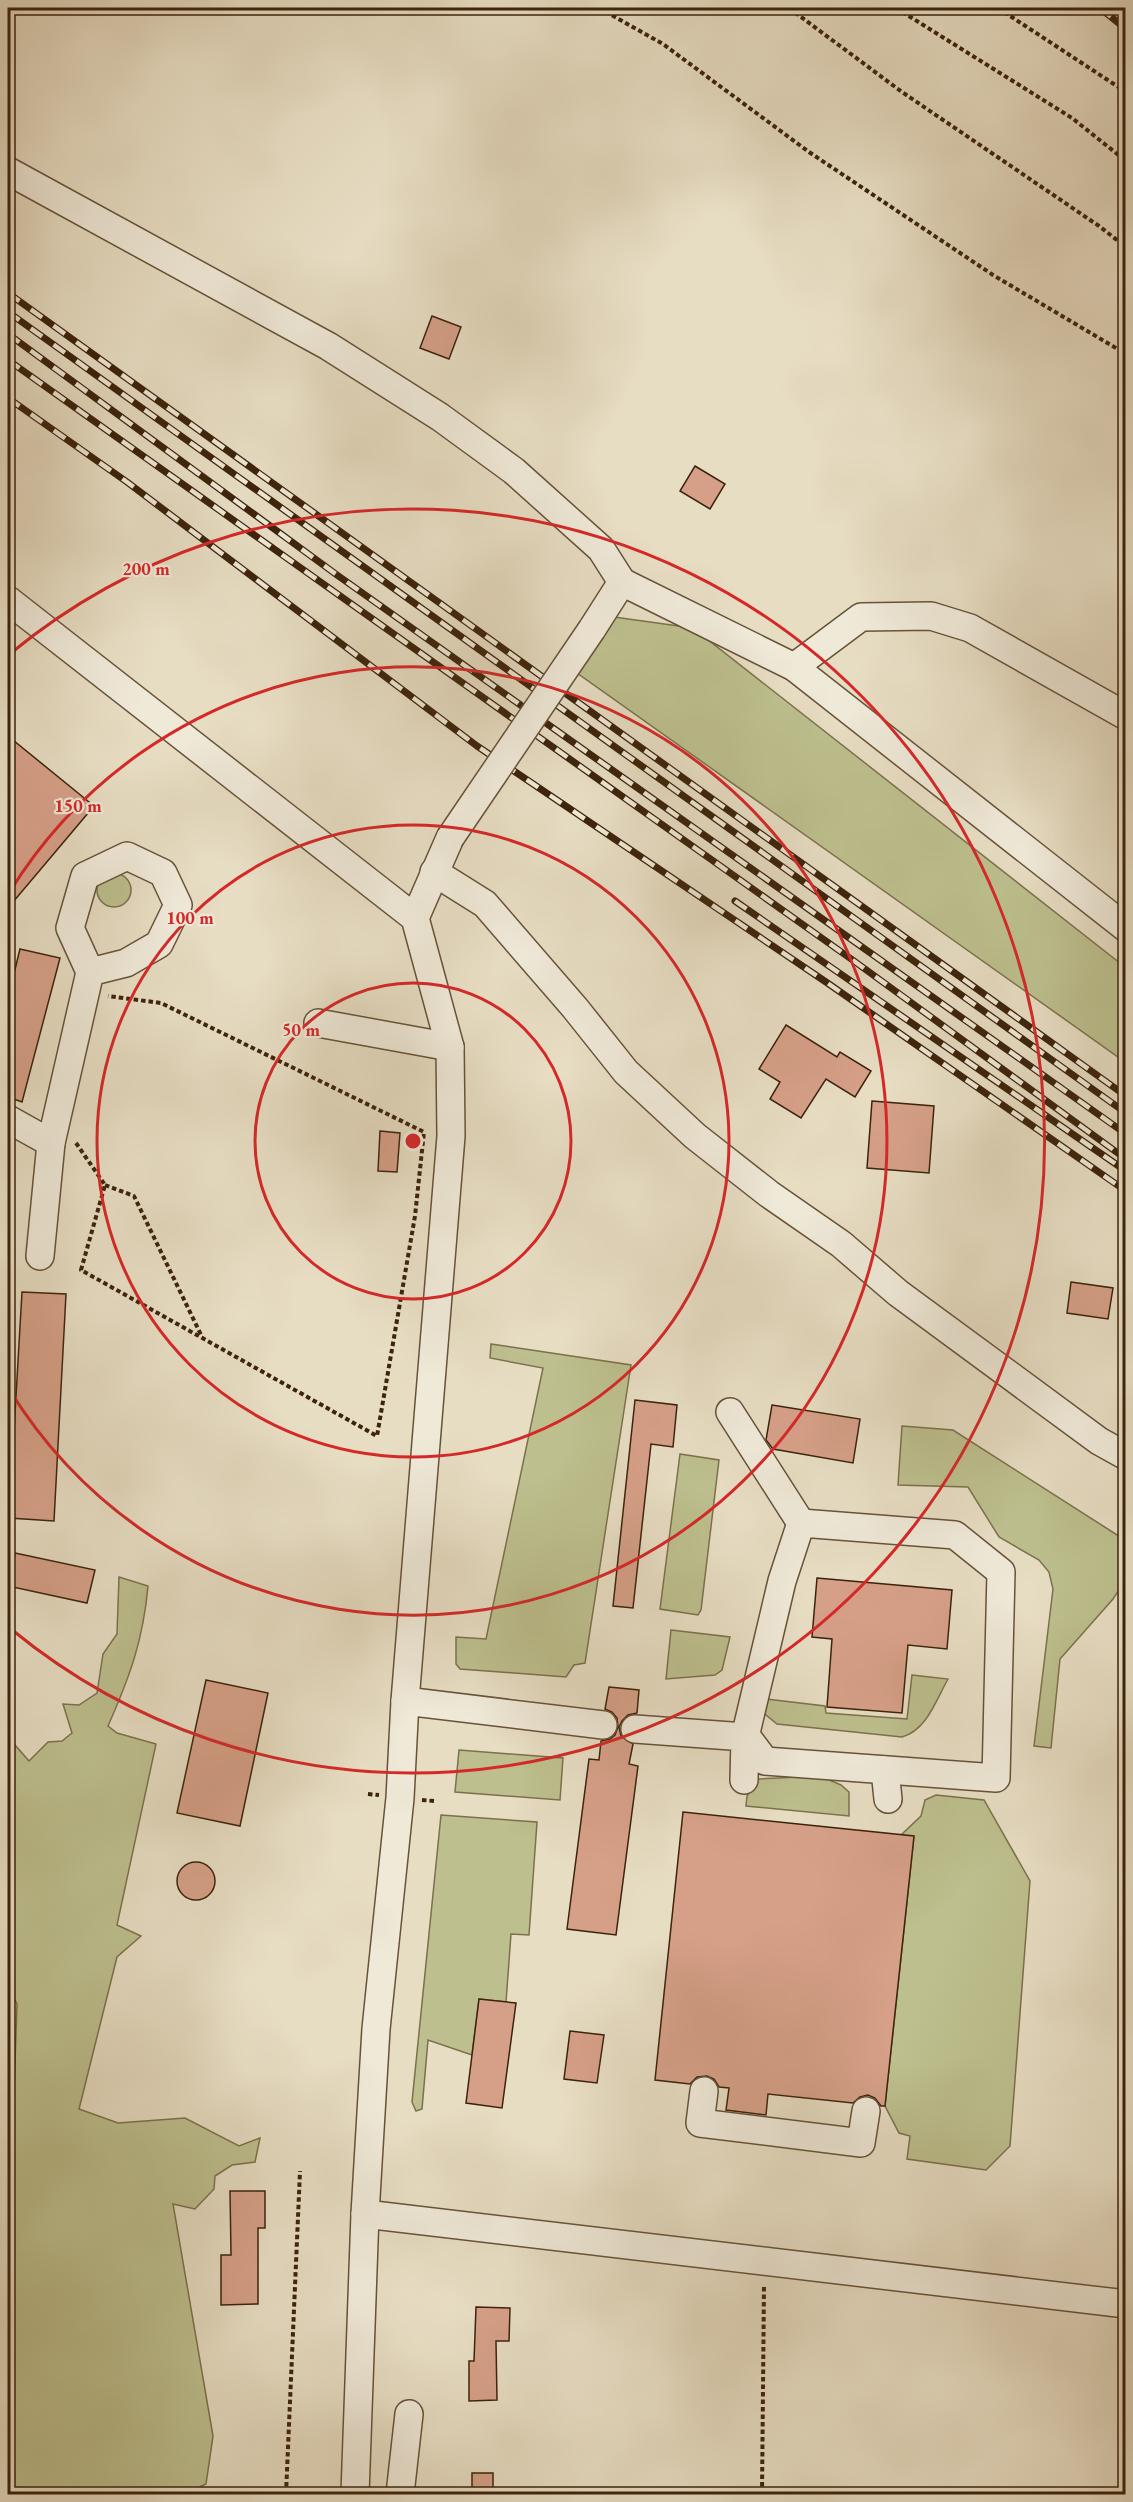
<svg xmlns="http://www.w3.org/2000/svg" width="1133" height="2502" font-family="'EB Garamond',serif">
<style>
.green{fill:#bdbf8e;stroke:#7c714c;stroke-width:1.5}
.building{fill:#d6a088;stroke:#3c230b;stroke-width:1.5}
.lines{fill:none;stroke-linecap:round;stroke-linejoin:round}
.minor-casing{stroke:#675239;stroke-width:30}
.path{stroke:#3c230b;stroke-width:4;stroke-dasharray:4.5 3;stroke-linecap:butt}
.minor{stroke:#efe9d8;stroke-width:27}
.rail-casing{stroke:#3c230b;stroke-width:7}
.rail{stroke:#efe9d8;stroke-width:4.5;stroke-dasharray:14;stroke-linecap:butt}
.minor-bridge-casing{stroke:#675239;stroke-width:30;stroke-linecap:butt}
.minor-bridge{stroke:#efe9d8;stroke-width:27}
.ring{fill:none;stroke:#d62828;stroke-width:3}
.centre{fill:#d62828;stroke:#efe9d8;stroke-width:3}
.ring-label{font-size:18px;text-anchor:middle;font-weight:bold;fill:#d62828;stroke:#efe9d8;stroke-width:4.5;stroke-linejoin:round;paint-order:stroke}
</style>
<rect width="100%" height="100%" fill="#e7ddc3"/>
<filter id="stains"><feTurbulence type="fractalNoise" baseFrequency=".00333" numOctaves="4"/><feColorMatrix values="0 0 0 0 .2 0 0 0 0 .09 0 0 0 0 .02 0 0 0 .5 -.17"/></filter>
<radialGradient id="worn" r=".72"><stop offset=".6" stop-color="#630" stop-opacity="0"/><stop offset="1" stop-color="#630" stop-opacity=".3"/></radialGradient>
<!-- green -->
<g class="green">
<polygon points="614,617 693,628 1125,967 1125,1062 577,673"/>
<circle cx="114" cy="890" r="17"/>
<polygon points="491,1344 631,1365 585,1663 574,1665 566,1677 460,1669 456,1664 456,1637 486,1639 543,1368 490,1358"/>
<polygon points="902,1426 953,1430 1125,1540 1125,1581 1113,1599 1060,1659 1051,1748 1034,1746 1053,1589 1049,1572 1039,1560 999,1537 968,1487 898,1485"/>
<polygon points="680,1454 719,1460 701,1610 698,1615 660,1609"/>
<path d="M119,1577L148,1586C143,1641 130,1676 108,1726L117,1733L156,1744L117,1925L141,1936L117,1957L79,2109L118,2123L185,2118L239,2146L260,2138L255,2162L232,2165L215,2176L214,2189L195,2209L173,2204L213,2436L206,2484L185,2494H8V2123L13,2121L17,2004L8,1986V1724L15,1745L29,1761L48,1742L62,1741L72,1733L63,1704L79,1705L97,1693L103,1654L117,1634Z"/>
<polygon points="671,1630 730,1637 722,1670 715,1675 666,1679"/>
<path d="M912,1675L948,1679C936,1700 927,1730 902,1737L777,1724L761,1711L758,1698L825,1706L826,1713L907,1719Z"/>
<polygon points="459,1750 563,1758 560,1800 455,1792"/>
<polygon points="820,1776 841,1785 849,1792 849,1816 746,1806 747,1796 759,1779"/>
<polygon points="936,1795 984,1800 1030,1881 1010,2146 986,2170 907,2159 910,2136 899,2133 885,2106 914,1837 901,1835 921,1816 925,1800"/>
<polygon points="441,1815 537,1822 529,1935 511,1934 506,2002 479,1999 472,2055 428,2040 422,2109 416,2111 412,2102"/>
</g>
<!-- building -->
<g class="building">
<polygon points="432,316 461,327 449,359 420,348"/>
<polygon points="695,466 725,484 710,509 680,491"/>
<polygon points="8,736 94,806 8,908"/>
<polygon points="20,949 60,958 22,1102 8,1097 8,998"/>
<polygon points="786,1025 837,1057 840,1052 871,1071 855,1097 826,1079 801,1118 770,1099 780,1082 759,1069"/>
<polygon points="872,1101 934,1106 929,1173 867,1168"/>
<polygon points="380,1131 400,1133 397,1172 378,1171"/>
<polygon points="1071,1282 1113,1288 1108,1319 1067,1313"/>
<polygon points="22,1292 66,1294 54,1521 9,1518"/>
<polygon points="635,1400 677,1405 673,1447 651,1444 633,1608 613,1606"/>
<polygon points="772,1405 860,1419 853,1463 773,1449 766,1440"/>
<polygon points="15,1553 95,1570 87,1603 8,1586"/>
<polygon points="817,1578 952,1590 947,1649 908,1645 902,1713 827,1707 832,1639 812,1637"/>
<polygon points="206,1680 268,1693 240,1826 177,1813"/>
<polygon points="609,1687 639,1690 637,1713 628,1715 622,1721 619,1727 621,1736 633,1744 629,1764 638,1766 616,1935 567,1929 589,1759 599,1760 601,1741 610,1739 615,1735 618,1727 617,1718 612,1712 605,1709"/>
<polygon points="683,1812 914,1836 885,2106 881,2106 875,2098 868,2095 860,2097 853,2103 768,2094 766,2115 726,2110 729,2088 719,2087 714,2079 707,2076 697,2077 690,2084 655,2080"/>
<circle cx="196" cy="1881" r="19"/>
<polygon points="479,1999 516,2003 502,2108 466,2103"/>
<polygon points="570,2031 604,2035 597,2083 564,2079"/>
<polygon points="230,2191 265,2191 265,2228 258,2228 258,2304 221,2305 221,2255 231,2255"/>
<polygon points="476,2307 510,2308 509,2341 496,2341 497,2400 469,2401 469,2361 474,2361"/>
<rect x="472" y="2473" width="21" height="21"/>
</g>
<g class="lines">
<defs>
<g id="minor">
<polyline points="8,171 328,346 440,417 514,471 601,549 622,582 592,629"/>
<polyline points="622,582 794,667 1126,928"/>
<polyline points="8,600 415,918 450,1047 451,1136 405,1701 400,1798 376,2029 365,2214 355,2494"/>
<polyline points="794,667 861,617 931,616 970,628 1126,716"/>
<polyline points="434,872 485,904 575,1008 626,1072 695,1136 769,1194 841,1244 898,1293 1099,1441 1126,1456"/>
<polyline points="415,918 450,838"/>
<polyline points="318,1023 450,1047"/>
<polyline points="8,1119 51,1143 40,1256"/>
<polyline points="51,1143 90,972 70,928 85,876 127,856 163,873 178,905 159,944 126,963 90,972"/>
<polyline points="730,1412 801,1523"/>
<polyline points="405,1701 603,1725"/>
<polyline points="635,1729 745,1737 747,1737 765,1761 996,1778 1001,1572 955,1535 801,1523 782,1581 745,1737 744,1780"/>
<polyline points="885,1770 888,1799"/>
<polyline points="704,2091 700,2123 861,2143 866,2111"/>
<polyline points="365,2214 1126,2304"/>
<polyline points="400,2494 409,2414"/>
</g>
</defs>
<!-- minor casing -->
<use href="#minor" class="minor-casing"/>
<!-- path -->
<g class="path">
<polyline points="599,8 663,44 809,152 993,275 1126,354"/>
<polyline points="789,8 902,92 1099,226 1126,247"/>
<polyline points="896,8 1072,118 1126,161"/>
<polyline points="998,8 1126,92"/>
<polyline points="76,1143 105,1185 81,1270 377,1436 415,1216 424,1132 161,1003 108,996"/>
<polyline points="105,1185 134,1196 202,1337"/>
<polyline points="368,1794 379,1795"/>
<polyline points="422,1800 434,1801"/>
<polyline points="286,2494 300,2171"/>
<polyline points="762,2494 764,2284"/>
</g>
<!-- minor -->
<use href="#minor" class="minor"/>
<defs>
<g id="rail">
<polyline points="1100,8 1126,29"/>
<polyline points="8,293 1126,1096"/>
<polyline points="8,312 1126,1113"/>
<polyline points="8,334 337,575 1126,1134"/>
<polyline points="8,360 854,961 1126,1159"/>
<polyline points="8,398 127,482 477,746 826,982 1126,1191"/>
<polyline points="735,901 1126,1171"/>
</g>
</defs>
<!-- rail casing -->
<use href="#rail" class="rail-casing"/>
<!-- rail -->
<use href="#rail" class="rail"/>
<defs>
<polyline id="minor-bridge" points="450,838 592,629"/>
</defs>
<!-- minor-bridge casing -->
<use href="#minor-bridge" class="minor-bridge-casing"/>
<!-- minor-bridge -->
<use href="#minor-bridge" class="minor-bridge"/>
</g>
<!-- distance rings -->
<g class="ring">
<circle cx="413" cy="1141" r="158"/>
<circle cx="413" cy="1141" r="316"/>
<path d="M9 893A474 474 0 1 1 9 1389"/>
<path d="M11 653A632 632 0 1 1 11 1629"/>
</g>
<circle cx="413" cy="1141" r="9" class="centre"/>
<g class="ring-label">
<text x="146" y="575">200 m</text>
<text x="78" y="812">150 m</text>
<text x="190" y="924">100 m</text>
<text x="301" y="1036">50 m</text>
</g>
<!-- margin -->
<rect width="1133" height="2502" fill="none" stroke="#e7ddc3" stroke-width="30"/>
<rect x="9" y="9" width="1115" height="2484" fill="none" stroke="#3c230b" stroke-width="3"/>
<rect x="15" y="15" width="1103" height="2472" fill="none" stroke="#3c230b" stroke-width="1.5"/>
<rect width="100%" height="100%" filter="url(#stains)"/>
<rect width="100%" height="100%" fill="url(#worn)"/>
</svg>
